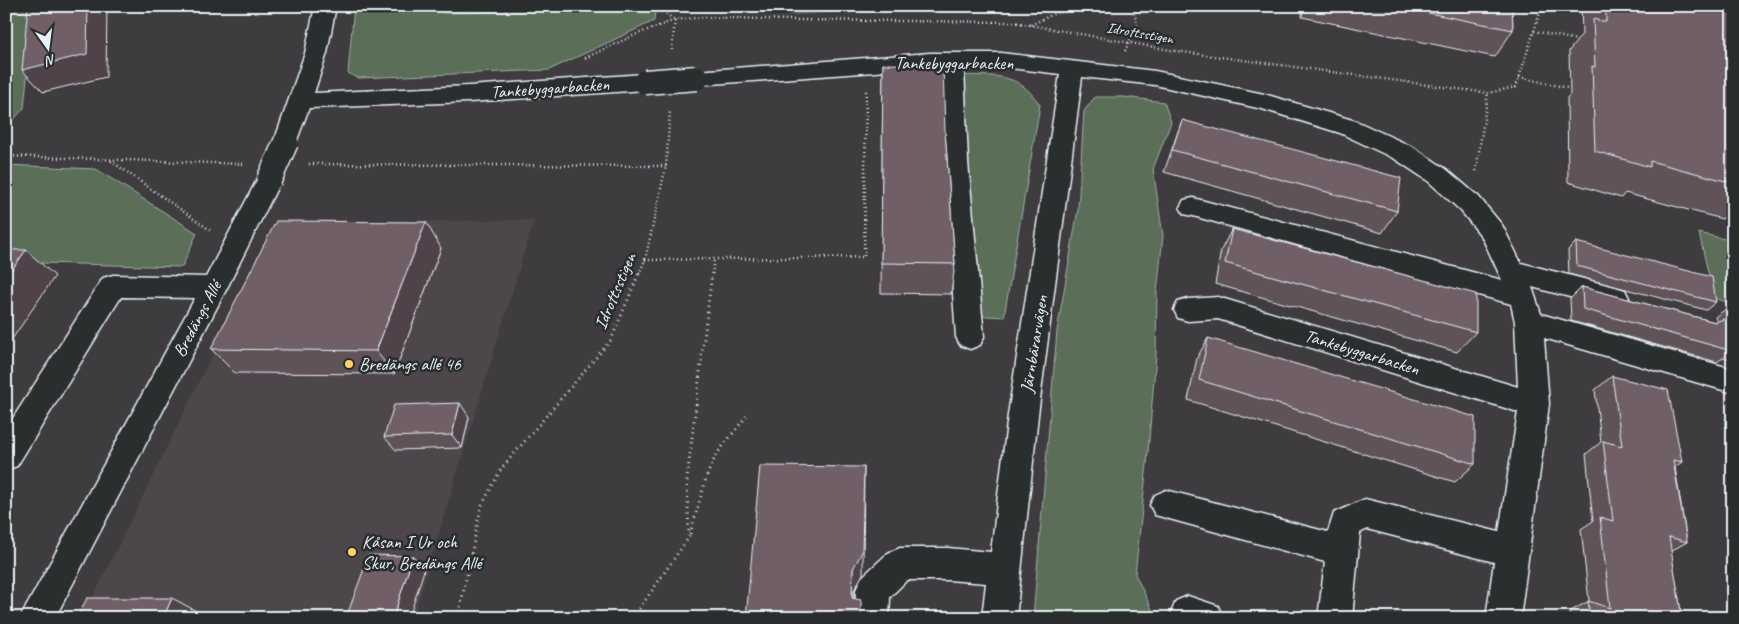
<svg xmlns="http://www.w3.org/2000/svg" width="1739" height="624" font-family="Caveat,sans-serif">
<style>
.built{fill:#4e464b}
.green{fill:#5a6e59;stroke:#a1b0a8}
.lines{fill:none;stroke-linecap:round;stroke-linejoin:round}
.minor-casing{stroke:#e8f1f8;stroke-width:3}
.path-far1{stroke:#e8f1f8;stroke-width:2.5;stroke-dasharray:1 3;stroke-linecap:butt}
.path{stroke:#e8f1f8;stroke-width:3;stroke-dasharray:1 4.5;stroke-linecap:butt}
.minor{fill:#2a2d2e;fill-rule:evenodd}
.minor-bridge-casing{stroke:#e8f1f8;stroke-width:27;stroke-linecap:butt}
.minor-bridge{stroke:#2a2d2e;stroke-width:24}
.wall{fill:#615259;stroke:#e8f1f8}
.shaded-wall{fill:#4f4249;stroke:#e8f1f8}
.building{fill:#715f68;stroke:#e8f1f8}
.poi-dot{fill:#ffd166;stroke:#2a2d2e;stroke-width:2}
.labels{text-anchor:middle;stroke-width:5;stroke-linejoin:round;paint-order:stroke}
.far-street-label{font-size:15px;fill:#e8f1f8;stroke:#2a2d2e}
.street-label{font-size:18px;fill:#e8f1f8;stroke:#2a2d2e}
.poi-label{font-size:18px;fill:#e8f1f8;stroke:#2a2d2e;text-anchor:start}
</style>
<rect width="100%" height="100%" fill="#3f3c3f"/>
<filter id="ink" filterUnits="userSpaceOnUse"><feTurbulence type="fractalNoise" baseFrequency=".02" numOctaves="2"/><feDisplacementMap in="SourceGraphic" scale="10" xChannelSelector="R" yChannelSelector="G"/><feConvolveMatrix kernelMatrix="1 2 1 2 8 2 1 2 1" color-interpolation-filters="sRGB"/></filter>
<g filter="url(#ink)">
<!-- built -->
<polygon class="built" points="534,220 413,618 83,618 277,223"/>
<!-- green -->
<g class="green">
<polygon points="6,6 34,6 24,108 6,128"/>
<polygon points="354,6 426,6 444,13 505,12 506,6 647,6 655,12 654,21 549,70 358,78 348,73"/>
<polygon points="758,6 989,6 789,14"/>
<path d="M956,75C994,77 1017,70 1040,105L1004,317L969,315Z"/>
<polygon points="1095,97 1124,97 1164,102 1171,122 1153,169 1163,236 1157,292 1156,354 1147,464 1135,574 1156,618 1033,618 1057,331 1078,210 1084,111"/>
<polygon points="6,165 96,169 197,233 182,267 6,262"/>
<polygon points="1699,233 1733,241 1733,304 1714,298"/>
</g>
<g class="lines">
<defs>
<g id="minor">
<polygon points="315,6 336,6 327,53 314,93 469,86 645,74 653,77 656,82 653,87 645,90 469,102 309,108 294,148 286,150 278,148 274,142 305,53"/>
<polygon points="930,53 1001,53 1155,71 1264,94 1356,121 1413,147 1446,169 1479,197 1502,225 1521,263 1615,287 1625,290 1629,298 1625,306 1615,309 1532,287 1541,314 1733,369 1733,393 1544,338 1549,404 1520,618 1486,618 1494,562 1367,529 1360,533 1352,618 1318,618 1325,562 1155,515 1150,505 1155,495 1166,490 1328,532 1334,513 1365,499 1499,532 1518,412 1218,319 1188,321 1178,318 1174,310 1178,302 1188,299 1218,297 1518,387 1515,322 1511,304 1193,216 1184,214 1180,207 1184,200 1193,198 1502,280 1482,237 1461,211 1428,181 1395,159 1340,133 1262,109 1155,85 1082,77 1038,415 1016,618 982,618 986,583 948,580 907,580 890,597 889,618 855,618 856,590 861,578 888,553 900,548 948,548 991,552 1008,415 1060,74 1001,67 964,67 968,162 984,337 980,345 970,349 960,345 956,337 944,162 942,67 697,85 689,83 686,78 689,73 697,71"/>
<polygon points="269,171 278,174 281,180 227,288 55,618 20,618 195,298 121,297 17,466 6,470 6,429 103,278 113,275 206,277 260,174"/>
<polygon points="1188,596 1218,606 1223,618 1173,618 1171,613 1176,601"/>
</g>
</defs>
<!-- minor casing -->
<use href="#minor" class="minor-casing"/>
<!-- path-far1 -->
<g class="path-far1">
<polyline points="657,6 674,20"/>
<polyline points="1031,25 1055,13 1100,6"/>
<polyline points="1534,31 1581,41"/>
<polyline points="672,50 675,20"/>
<polyline points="1125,51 1137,25 1133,6"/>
<polyline points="585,58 637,34 675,20 705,17 793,20 1013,22 1176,51 1488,93 1516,87 1542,6"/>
<polyline points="1519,77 1572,89"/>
<polyline points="6,156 243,164"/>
<polyline points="111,161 210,230"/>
<polyline points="309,164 666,166"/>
<polyline points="1476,171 1488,93"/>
<polyline points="645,260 864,257 866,91"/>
<polyline points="639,274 645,260 666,166 670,111"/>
<polyline points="712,274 714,259"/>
</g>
<!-- path -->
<g class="path">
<polyline points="690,534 707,475 716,455 748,414"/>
<polyline points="458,618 481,507 501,469 611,340 639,273"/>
<polyline points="633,618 689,537 687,479 712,273"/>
</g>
<!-- minor -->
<use href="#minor" class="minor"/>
<defs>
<g id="minor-bridge">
<polyline points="645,82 697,78"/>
<polyline points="269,180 286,142"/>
</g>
</defs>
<!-- minor-bridge casing -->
<use href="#minor-bridge" class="minor-bridge-casing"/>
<!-- minor-bridge -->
<use href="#minor-bridge" class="minor-bridge"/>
</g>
<!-- wall -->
<g class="wall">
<polygon points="1303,6 1512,6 1513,30 1495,57 1302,17"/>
<polygon points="1581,6 1733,6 1733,210 1722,219 1625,193 1621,198 1568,182 1567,98 1570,94 1569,51 1582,34"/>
<polygon points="883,64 945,131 955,264 951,294 881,293"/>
<polygon points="1182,120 1397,211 1382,233 1164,172"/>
<polygon points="1232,229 1476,332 1457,352 1215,284 1221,250"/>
<polygon points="1576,242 1716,302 1706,310 1569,274 1568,250"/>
<polygon points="441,248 394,374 235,373 211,349"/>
<polygon points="1582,287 1715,322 1717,322 1715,317 1730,306 1733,307 1733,360 1724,357 1717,362 1571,321 1570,299"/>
<polygon points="1208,338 1475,464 1455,482 1188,400 1197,358"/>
<polygon points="1612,376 1682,462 1675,467 1687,542 1671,551 1682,618 1570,618 1569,612 1589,601 1581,529 1593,521 1586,454 1601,442 1595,390"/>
<polygon points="469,417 462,448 396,450 384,437"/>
</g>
<!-- shaded-wall -->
<g class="shaded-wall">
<polygon points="88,6 107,6 106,77 43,92 22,70"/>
<polygon points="426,222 441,248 394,374 376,351"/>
<polygon points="26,250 55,276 6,348 6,278"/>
<polygon points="460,403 469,417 462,448 452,435"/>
<polygon points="864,467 863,574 854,590 853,618 852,598 853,569"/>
<polygon points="413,556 425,567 409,618 393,618"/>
<polygon points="172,598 198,612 195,618 163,618"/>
</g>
<!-- building -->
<g class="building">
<polygon points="28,6 88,6 87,54 22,70"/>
<polygon points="1394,6 1512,6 1513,30"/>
<polygon points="1606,6 1733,6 1733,86 1731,90 1733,93 1733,183 1650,161 1650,167 1595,151 1592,66 1595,67 1593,19 1606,22"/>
<polygon points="883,64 943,65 945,131 955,264 881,263"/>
<polygon points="1182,120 1401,178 1397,211 1172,150"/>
<polygon points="276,221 426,222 376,351 211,349"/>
<polygon points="1232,229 1476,294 1476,332 1225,263"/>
<polygon points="1576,242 1712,277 1716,302 1577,266"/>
<polygon points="6,250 26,250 6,278"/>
<polygon points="1582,287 1715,322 1727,318 1731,310 1730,306 1733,307 1733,344 1731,344 1732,351 1583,309"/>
<polygon points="1208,338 1475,417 1475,464 1199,380"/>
<polygon points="1612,376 1668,390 1682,462 1673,460 1687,542 1669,537 1682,618 1590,618 1588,601 1610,608 1600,517 1613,521 1603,441 1622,446"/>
<polygon points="460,403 452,435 384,437 394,405"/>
<polygon points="760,466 864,467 862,552 853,569 852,598 861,600 861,618 746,618"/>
<polygon points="369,555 413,556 393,618 346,618"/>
<polygon points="87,598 172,598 163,618 77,618"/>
</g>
</g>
<!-- markers -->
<g class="poi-dot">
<circle cx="349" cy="364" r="5"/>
<circle cx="352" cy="552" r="5"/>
</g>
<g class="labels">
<!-- far-street labels -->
<g class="far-street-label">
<text transform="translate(1140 33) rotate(10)" y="5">Idrottsstigen</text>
</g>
<!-- street labels -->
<g class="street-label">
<text x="954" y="69">Tankebyggarbacken</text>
<text transform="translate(550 88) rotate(-4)" y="6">Tankebyggarbacken</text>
<text transform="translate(615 291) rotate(-67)" y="6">Idrottsstigen</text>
<text transform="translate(197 319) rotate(-62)" y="6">Bredängs Allé</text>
<text transform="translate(1034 344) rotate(-81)" y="6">Järnbärarvägen</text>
<text transform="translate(1362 352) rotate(17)" y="6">Tankebyggarbacken</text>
</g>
<!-- poi labels -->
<g class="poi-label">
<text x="359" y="370">Bredängs allé 46</text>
<text x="362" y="548">Kåsan I Ur och<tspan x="362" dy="21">Skur, Bredängs Allé</tspan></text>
</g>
</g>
<!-- margin -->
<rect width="1739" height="624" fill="none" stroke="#2a2d2e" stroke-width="25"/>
<rect x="12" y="12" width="1714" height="599" fill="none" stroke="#e8f1f8" stroke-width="2" filter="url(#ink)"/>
<!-- north arrow -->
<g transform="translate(48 48) rotate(166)" stroke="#2a2d2e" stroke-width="4" paint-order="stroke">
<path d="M0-4L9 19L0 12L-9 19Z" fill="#e8f1f8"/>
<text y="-8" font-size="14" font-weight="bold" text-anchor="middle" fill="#e8f1f8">N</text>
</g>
</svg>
